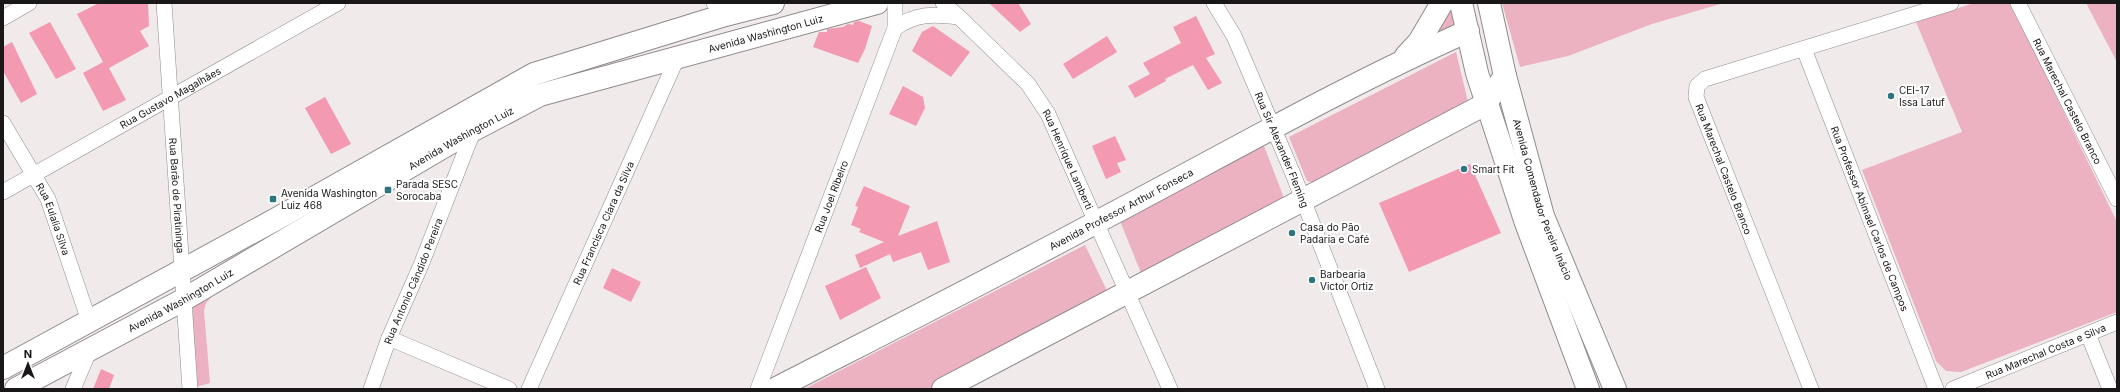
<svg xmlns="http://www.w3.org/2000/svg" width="2120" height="392" font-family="Inter,sans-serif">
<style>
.green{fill:#ecb2c1}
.building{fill:#f399b2}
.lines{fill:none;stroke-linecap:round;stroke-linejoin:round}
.street-casing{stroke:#908a8c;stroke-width:16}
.secondary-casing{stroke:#908a8c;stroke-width:24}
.street{stroke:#fff;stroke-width:15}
.secondary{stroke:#fff;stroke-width:22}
.poi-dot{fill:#2e767f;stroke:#fff;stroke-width:1.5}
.labels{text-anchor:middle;stroke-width:4;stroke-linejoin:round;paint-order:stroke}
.street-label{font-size:10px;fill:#191717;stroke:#fff}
.poi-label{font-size:10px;fill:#191717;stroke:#fff;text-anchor:start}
</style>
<rect width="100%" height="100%" fill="#f0eaeb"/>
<!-- green -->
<g class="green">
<polygon points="1453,3 1462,28 1425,51 1443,24"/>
<polygon points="1502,3 1724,3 1652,24 1568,56 1520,67"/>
<polygon points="1974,3 2011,3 2117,222 2117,312 1961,372 1946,371 1936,361 1862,170 1962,132 1916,22"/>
<polygon points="2086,3 2117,3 2117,62"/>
<polygon points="1456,52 1468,102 1315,183 1307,181 1289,137"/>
<polygon points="1264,146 1284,198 1141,273 1120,221"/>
<polygon points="1085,245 1110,297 931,389 804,389"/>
<polygon points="220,288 206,303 204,311 210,383 196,387 192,327 193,304"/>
</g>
<!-- building -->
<g class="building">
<polygon points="99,3 148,3 149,26 140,31 149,46 109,68 126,100 103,111 83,73 103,62 77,14"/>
<polygon points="989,3 1018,3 1031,24 1020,32"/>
<polygon points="1196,16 1215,54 1206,58 1222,83 1208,90 1193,65 1165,79 1166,81 1135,98 1128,86 1150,74 1143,63 1181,43 1173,27"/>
<polygon points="859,21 872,26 865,49 858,63 813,47 819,32 827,32 827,29 843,27 848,24 853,25 854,22"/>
<polygon points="50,22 76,69 56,79 29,33"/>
<polygon points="933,26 970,52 951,77 912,51 922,32"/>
<polygon points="1107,36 1117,52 1073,79 1063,64"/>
<polygon points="12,42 37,94 21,103 3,71 3,47"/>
<polygon points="903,86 923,97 925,108 916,126 889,114"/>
<polygon points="325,97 351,144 331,154 305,108"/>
<polygon points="1115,136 1126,160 1117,163 1121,172 1106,179 1092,146"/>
<polygon points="1470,164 1501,233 1409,272 1379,203"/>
<polygon points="864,186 910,206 898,236 937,221 950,262 928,270 921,252 893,262 890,254 860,268 855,255 884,242 859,232 861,229 851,225 858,207 855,206"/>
<polygon points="866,267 881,298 840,320 825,286"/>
<polygon points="612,268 641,282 631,302 603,288"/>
<polygon points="101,369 114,375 109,389 93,389"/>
</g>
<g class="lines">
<defs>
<g id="street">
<path id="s1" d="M164,3L190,389"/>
<polyline points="714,3 725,15"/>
<path id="s2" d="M943,3L959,17L1028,84L1048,114L1170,389"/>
<path id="s3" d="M1214,3L1234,36L1293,174L1377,389"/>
<path id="s4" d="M2018,3L2117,199"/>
<polyline points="3,18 29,3"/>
<path d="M895,28C917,13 933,14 959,17"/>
<path id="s5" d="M1804,49L1936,389"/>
<path id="s6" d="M3,123L48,199L89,321"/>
<path id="s7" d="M3,192L338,3"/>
<polyline points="2088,334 2110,389"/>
<polyline points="389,338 509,389"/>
<polyline points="73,389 90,349"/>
<path id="s8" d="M371,389L389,338L421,265L474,129"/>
<path id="s9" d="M529,389L678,56"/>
<path id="s10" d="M758,389L895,28V3"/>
<polyline points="1811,389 1696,97 1697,86 1705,79 1951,3"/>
<path id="s11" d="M1953,389L2117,322"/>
</g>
<g id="secondary">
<polyline points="1461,3 1477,73 1526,223 1588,389"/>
<path id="s12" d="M1489,3L1505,76L1543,216L1615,389"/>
<polyline points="1406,56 1419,42 1442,3"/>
<polyline points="3,368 280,217 534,74 725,15 773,3"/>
<path id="s13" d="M16,389L183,300L462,136L540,95L877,3"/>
<path id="s14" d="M775,389C882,334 989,280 1095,223C1219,158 1340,88 1468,31"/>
<polyline points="943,389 1480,107 1486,103 1505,76"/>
</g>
</defs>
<!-- street casing -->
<use href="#street" class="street-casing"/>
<!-- secondary casing -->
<use href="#secondary" class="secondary-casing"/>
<!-- street -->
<use href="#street" class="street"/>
<!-- secondary -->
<use href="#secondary" class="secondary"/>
</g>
<!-- markers -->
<g class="poi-dot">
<circle cx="1891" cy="96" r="4"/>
<circle cx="1464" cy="169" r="4"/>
<rect x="384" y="186" width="8" height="8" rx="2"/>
<rect x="269" y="195" width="8" height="8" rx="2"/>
<circle cx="1292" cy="233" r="4"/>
<circle cx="1312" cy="280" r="4"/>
</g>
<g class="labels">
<!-- street labels -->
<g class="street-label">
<text dy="4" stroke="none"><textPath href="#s13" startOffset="835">Avenida Washington Luiz</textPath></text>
<text dy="4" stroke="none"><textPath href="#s7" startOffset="192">Rua Gustavo Magalhães</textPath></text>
<text dy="4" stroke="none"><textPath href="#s4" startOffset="110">Rua Marechal Castelo Branco</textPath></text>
<text dy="4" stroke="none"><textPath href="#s13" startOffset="511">Avenida Washington Luiz</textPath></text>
<text dy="4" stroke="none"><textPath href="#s3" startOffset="162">Rua Sir Alexander Fleming</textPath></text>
<text dy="4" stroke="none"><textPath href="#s2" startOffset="203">Rua Henrique Lamberti</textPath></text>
<text transform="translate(1724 169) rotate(69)" y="4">Rua Marechal Castelo Branco</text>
<text dy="4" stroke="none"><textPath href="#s1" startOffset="193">Rua Barão de Piratininga</textPath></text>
<text dy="4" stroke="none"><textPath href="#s10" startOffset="206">Rua Joel Ribeiro</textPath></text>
<text dy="4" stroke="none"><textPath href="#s12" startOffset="204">Avenida Comendador Pereira Inácio</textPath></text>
<text dy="4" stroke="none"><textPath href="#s14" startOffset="390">Avenida Professor Arthur Fonseca</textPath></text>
<text dy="4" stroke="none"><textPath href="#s5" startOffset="182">Rua Professor Abimael Carlos de Campos</textPath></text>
<text dy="4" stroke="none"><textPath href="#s6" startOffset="109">Rua Eulalia Silva</textPath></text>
<text dy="4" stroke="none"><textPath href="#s9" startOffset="182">Rua Francisca Clara da Silva</textPath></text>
<text dy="4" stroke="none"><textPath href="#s8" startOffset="116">Rua Antonio Cândido Pereira</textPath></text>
<text dy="4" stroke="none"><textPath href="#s13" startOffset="187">Avenida Washington Luiz</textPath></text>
<text dy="4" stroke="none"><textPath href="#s11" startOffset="100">Rua Marechal Costa e Silva</textPath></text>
</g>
<!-- poi labels -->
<g class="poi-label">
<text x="1899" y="94">CEI-17<tspan x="1899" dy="12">Issa Latuf</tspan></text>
<text x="1472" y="173">Smart Fit</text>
<text x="396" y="188">Parada SESC<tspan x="396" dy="12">Sorocaba</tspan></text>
<text x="281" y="197">Avenida Washington<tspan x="281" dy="12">Luiz 468</tspan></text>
<text x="1300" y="231">Casa do Pão<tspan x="1300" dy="12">Padaria e Café</tspan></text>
<text x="1320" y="278">Barbearia<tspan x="1320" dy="12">Victor Ortiz</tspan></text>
</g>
</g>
<!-- border -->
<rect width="2120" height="392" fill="none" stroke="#191717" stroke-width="8"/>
<!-- north arrow -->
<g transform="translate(28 364)" stroke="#ffffff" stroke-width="3" paint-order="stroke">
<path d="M0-3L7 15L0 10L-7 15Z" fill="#191717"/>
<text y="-6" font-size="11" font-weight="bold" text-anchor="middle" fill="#191717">N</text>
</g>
</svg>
